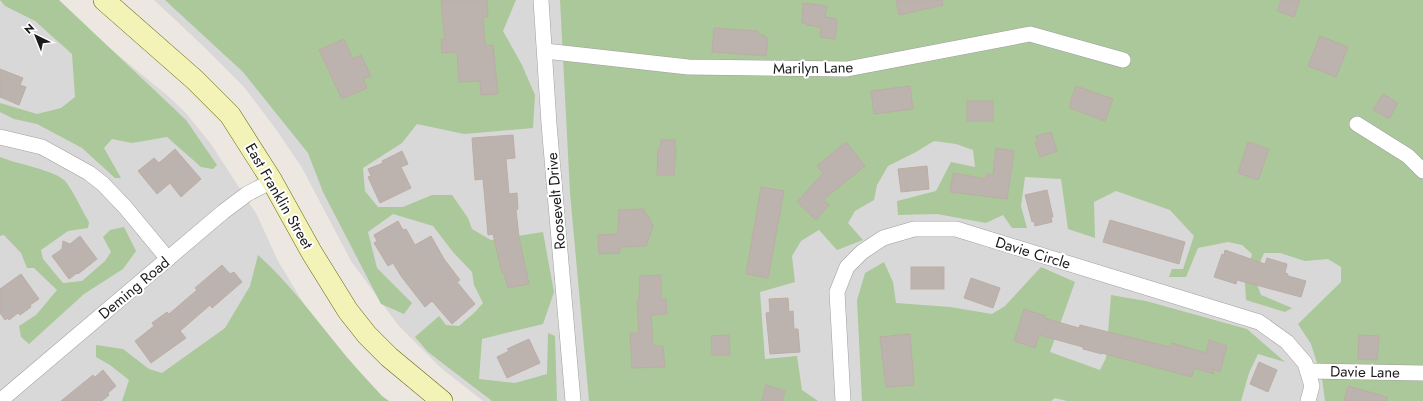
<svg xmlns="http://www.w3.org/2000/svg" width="1423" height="401" font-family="Jost,sans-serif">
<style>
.residential{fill:#d9d8d8}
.forest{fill:#aac899}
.building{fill:#bcb3ae;stroke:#bcada5}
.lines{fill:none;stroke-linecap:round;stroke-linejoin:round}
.street-casing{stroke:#9f9f9f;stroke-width:16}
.secondary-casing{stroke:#64670d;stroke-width:22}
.street{stroke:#fff;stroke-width:15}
.secondary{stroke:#f3f2b7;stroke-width:21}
.labels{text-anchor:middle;stroke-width:4;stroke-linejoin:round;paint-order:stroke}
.street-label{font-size:15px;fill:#1b1b1b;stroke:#fff}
</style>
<rect width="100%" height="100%" fill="#ece7e1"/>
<!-- residential -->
<g class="residential">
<polygon points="0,0 73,18 168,96 185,112 211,144 257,215 278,261 316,324 382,401 0,401"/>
<polygon points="154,0 1423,0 1423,401 483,401 441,368 398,325 351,261 301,166 275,128 244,87 202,45"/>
</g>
<!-- forest -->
<g class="forest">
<polygon points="0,0 59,0 186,120 217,165 213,169 201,167 167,137 132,143 112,139 104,148 121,178 115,178 82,148 37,124 14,119 0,112 0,103 37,114 61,108 75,97 72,54 35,21 5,6"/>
<polygon points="165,0 516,0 503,31 522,65 535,95 533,128 464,134 417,124 402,143 363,168 365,191 378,207 403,207 432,195 452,195 468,218 472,229 491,240 543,232 554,292 543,324 482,339 479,379 515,383 547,374 548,333 555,336 557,401 492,401 428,352 415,337 439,316 446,325 459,326 475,312 483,303 474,285 472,272 453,252 433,226 393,214 368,232 377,268 412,303 404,314 381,304 323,192 308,153 243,72"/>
<polygon points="560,0 1423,0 1423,401 1325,401 1322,379 1311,344 1298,324 1341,282 1341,267 1328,259 1305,261 1280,253 1264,253 1254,276 1261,295 1292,308 1285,312 1246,300 1245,283 1252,254 1242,245 1228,242 1198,248 1186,277 1169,277 1172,269 1183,269 1194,236 1170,210 1116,191 1094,202 1095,238 1068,229 1061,179 1025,177 1021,206 1027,228 1012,228 1003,215 986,223 937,214 898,215 897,201 936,191 951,162 975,167 973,150 956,144 934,141 916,152 888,166 877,185 874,200 855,211 848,223 863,240 837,250 819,230 801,241 792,256 795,282 760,292 765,359 797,356 802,390 818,401 589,401 570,193"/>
<path d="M0,157C16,164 56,170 66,182C75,194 81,209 89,222L88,228L68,231L41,250L43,259L63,283L82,281L105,261L111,252L103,237L110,230L124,227L136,251L123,269L84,294L29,344L21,337L19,326L36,315L57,290L34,268H27L21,253L4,235L0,236Z"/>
<path d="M258,255C288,282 312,314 337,345C351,363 367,379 382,396L389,401H122L129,380L110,365L96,357V345L123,349L149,369L162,373L225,328L250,286Z"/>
<polygon points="884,262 893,282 896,303 950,307 992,314 1005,306 1041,267 1075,282 1050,352 1100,370 1106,358 1111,295 1146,301 1247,329 1285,362 1258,354 1249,373 1241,401 1067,401 1055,398 1051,401 862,401 857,300 865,273"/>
</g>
<!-- building -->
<g class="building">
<polygon points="441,0 487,0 488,17 483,17 485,46 493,45 498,94 481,95 480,81 459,82 457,52 442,53 441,39 445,39"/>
<polygon points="896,0 942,0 943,5 899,15"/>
<polygon points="1281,0 1300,0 1294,17 1277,11"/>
<polygon points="803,3 827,6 825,17 837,19 835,39 820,37 821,27 806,25 807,24 802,23"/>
<polygon points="714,28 758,31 758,35 764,35 764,38 768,38 766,56 712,52"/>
<polygon points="1320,36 1348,47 1336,77 1308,66"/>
<polygon points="344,39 353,59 361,55 371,76 363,79 367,88 342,99 319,50"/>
<polygon points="0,69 23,78 20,85 26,87 19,105 0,97"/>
<polygon points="910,86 913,109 874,114 871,91"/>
<polygon points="1076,86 1113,99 1105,121 1070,108 1070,103"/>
<polygon points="1383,94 1398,103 1389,119 1373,110"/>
<rect x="967" y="101" width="26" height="20"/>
<polygon points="1051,132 1057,151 1040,157 1035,142 1038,141 1036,136"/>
<polygon points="513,135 515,158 506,159 509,194 517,193 518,209 516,210 519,237 529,284 508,288 504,273 502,273 493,234 488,235 483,179 475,180 472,138"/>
<polygon points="661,140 675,140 675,148 676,148 674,175 657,175 658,148 661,148"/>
<polygon points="846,142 865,166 823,200 829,205 816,220 797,202 823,173 817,166"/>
<polygon points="1248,142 1269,149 1258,180 1238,173"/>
<polygon points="996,148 1014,151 1007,199 950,192 953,173 986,179 987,174 993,175"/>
<polygon points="175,149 201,179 181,197 170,183 157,194 138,171 154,158 159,163"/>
<polygon points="402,151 408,164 401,167 411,188 380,203 368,177 371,176 368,169 383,163 382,161"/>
<polygon points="927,166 929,189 901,192 898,169"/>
<polygon points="761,187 784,191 768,278 746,274"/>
<polygon points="1047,190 1053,217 1051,217 1052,222 1035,226 1034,221 1032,222 1025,195"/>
<polygon points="644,209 646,215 648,215 653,226 646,246 620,247 620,253 599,254 598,235 618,234 619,210"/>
<polygon points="1110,220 1185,242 1179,264 1103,242"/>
<polygon points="398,221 403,230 406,229 415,245 431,236 444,259 460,280 457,282 475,304 452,324 432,301 425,307 401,276 393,263 388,266 374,243 377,241 374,235"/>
<polygon points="80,236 97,259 78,274 77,273 69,279 52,256 62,249 63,241 70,244"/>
<polygon points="1225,250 1265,264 1267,258 1287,264 1285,273 1288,274 1288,276 1306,281 1301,297 1237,280 1236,284 1214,277 1222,254 1224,255"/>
<polygon points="222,265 230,274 234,272 242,282 212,308 210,305 180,331 186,338 151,363 135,341 154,326 152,323 167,312 169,314 197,290 195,288"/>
<rect x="911" y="267" width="33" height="22"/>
<polygon points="21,274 39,299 30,305 31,307 20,315 18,313 9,320 8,318 5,320 0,313 0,289"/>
<polygon points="661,275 661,299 666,299 667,314 651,315 653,346 663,346 665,367 632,368 630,333 639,333 637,300 639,300 640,276"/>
<polygon points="971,278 1000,288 993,308 964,298"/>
<polygon points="788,298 789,312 793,311 794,329 798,329 800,352 770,354 766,313 770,312 769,299"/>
<polygon points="1024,309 1045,316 1044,318 1079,328 1080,325 1170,347 1172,343 1206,353 1209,340 1227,346 1220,372 1212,369 1214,374 1194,368 1192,377 1102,353 1102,354 1083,349 1083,347 1039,335 1035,348 1014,341"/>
<polygon points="910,334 914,385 886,387 880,337"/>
<polygon points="729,335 730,355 712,355 711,336"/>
<polygon points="1359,335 1379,336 1377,360 1358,359"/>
<polygon points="529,339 540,363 507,378 497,357 509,351 507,349"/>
<polygon points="1259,362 1277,370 1268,392 1250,384"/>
<polygon points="103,370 116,386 108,393 109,395 102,401 61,401 93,375 95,377"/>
<polygon points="766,385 785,391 782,401 762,401"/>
<polygon points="1348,386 1387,397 1387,401 1344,401"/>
</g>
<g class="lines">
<defs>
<g id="street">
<polyline points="541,0 549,124 573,401"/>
<polyline points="545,51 688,67 847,69 1030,34 1123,60"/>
<polyline points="1357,124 1408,156 1423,171"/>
<polyline points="0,137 42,147 89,173 103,184 125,207 168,259"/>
<polyline points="1308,371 1423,373"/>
<polyline points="0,401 223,212 247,194 272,181"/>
<polyline points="843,401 837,292 847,267 862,252 883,238 914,229 956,229 1259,322 1287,342 1305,363 1312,386 1308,401"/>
</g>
<polyline id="secondary" points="104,0 195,80 230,115 272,181 312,253 348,311 367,335 389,357 442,401"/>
</defs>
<!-- street casing -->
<use href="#street" class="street-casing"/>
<!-- secondary casing -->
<use href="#secondary" class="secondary-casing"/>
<!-- street -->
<use href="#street" class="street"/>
<!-- secondary -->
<use href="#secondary" class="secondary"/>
</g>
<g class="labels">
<!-- street labels -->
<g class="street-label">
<text transform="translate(813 68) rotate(-1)" y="5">Marilyn Lane</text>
<text transform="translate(279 196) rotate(60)" y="5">East Franklin Street</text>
<text transform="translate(556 201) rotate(-95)" y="5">Roosevelt Drive</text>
<text transform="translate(1033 253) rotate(17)" y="5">Davie Circle</text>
<text transform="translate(134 288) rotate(-40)" y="5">Deming Road</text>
<text transform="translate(1365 372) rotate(1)" y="5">Davie Lane</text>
</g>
</g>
<!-- north arrow -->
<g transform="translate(36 36) rotate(317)" stroke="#ffffff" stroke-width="3" paint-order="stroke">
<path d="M0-3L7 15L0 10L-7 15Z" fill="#1b1b1b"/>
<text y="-6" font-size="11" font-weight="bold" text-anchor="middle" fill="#1b1b1b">N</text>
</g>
</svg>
